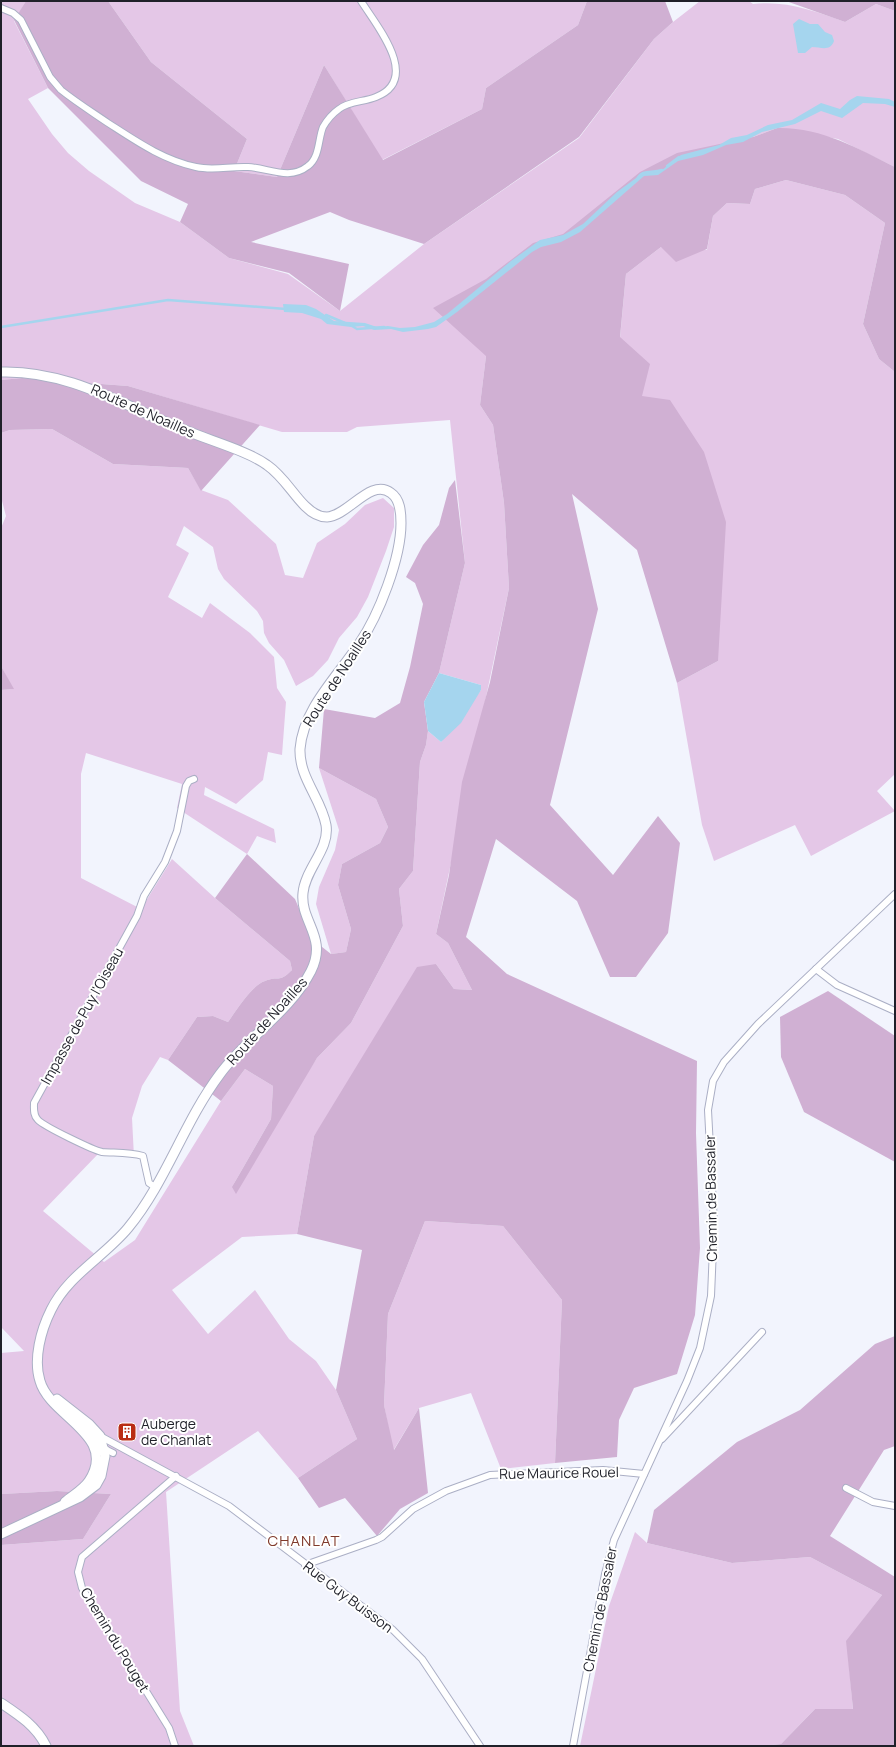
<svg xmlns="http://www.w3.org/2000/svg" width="896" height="1747" font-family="Manrope,sans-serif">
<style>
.green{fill:#e4c7e7}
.forest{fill:#d0b0d3}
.water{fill:#a5d5ee}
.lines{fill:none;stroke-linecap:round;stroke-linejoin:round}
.stream{stroke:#a5d5ee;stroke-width:2.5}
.minor-casing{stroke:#abafc5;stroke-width:8}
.secondary-casing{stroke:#abafc5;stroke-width:11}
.minor{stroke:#fff;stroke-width:6}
.secondary{stroke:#fff;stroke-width:9}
.labels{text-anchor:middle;stroke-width:4;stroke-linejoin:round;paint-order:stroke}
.street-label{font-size:14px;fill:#1f2029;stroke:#fff}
.poi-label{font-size:14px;fill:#1f2029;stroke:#fff;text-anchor:start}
.neighbourhood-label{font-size:15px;letter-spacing:1px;fill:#803a2c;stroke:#fff}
</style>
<rect width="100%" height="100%" fill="#f2f4fd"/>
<!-- green -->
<g class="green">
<path d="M1,1H26L14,21L48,88L28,99L52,134L68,153L89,171L135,203L180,222L229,258L288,274L340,311L424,244L579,138L654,39L673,22L700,1H749L753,4C785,0 816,11 845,22L876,4L895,11V167L838,139L777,128L753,137L486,356L480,405L493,425L504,503L509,588L436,934L448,943L472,990L454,989L436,964L314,1136L297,1234L242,1237L172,1290L208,1334L255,1290L289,1339L316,1361L336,1390L357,1439L298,1478L258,1431L166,1492L180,1711L194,1746H1V1545L83,1539L111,1494L57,1491L1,1494V1353L24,1351L1,1327V690L13,689L1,666V528L6,516L1,497V433L10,430L52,429L113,464L188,468L201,490L228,500L276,544L285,575L303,578L317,543L345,524L365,505L383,498L394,508V527L386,551L368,597L357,617L339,638L328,660L313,676L296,686L284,660L269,643L264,633L263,621L257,611L224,579L218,569L213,547L184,526L176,545L189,553L168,597L202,618L210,603L250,633L274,657L277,688L286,702L282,755L268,752L263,780L236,804L205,787L204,795L274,829L276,843L257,836L247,854L177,808L182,784L86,753L81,774V878L141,909L172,859L215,898L290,961L292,970C278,984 279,975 265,981C252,985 236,1011 228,1022L213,1016L197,1017L168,1060L160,1057L142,1086L132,1118L134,1157L99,1153L43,1211L104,1262L135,1240L221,1101L245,1069L273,1086L271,1119L232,1187L317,1058L351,1023L403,926L399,889L413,871L420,762L426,745L428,731L441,742L481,690V685L439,673L465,563L450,420L357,427L347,432H282L128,386L22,378L1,380Z"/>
<polygon points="108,1 587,1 578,25 486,88 482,109 382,160 324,65 277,177 234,171 247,139 151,62"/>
<polygon points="786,180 845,195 885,223 863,324 879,359 895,372 895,774 877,791 895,811 811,856 795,825 714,861 702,825 677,683 718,661 641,396 620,338 626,274 661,247 707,250 713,216 727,203 750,204 755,189"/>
<polygon points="319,768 376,799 388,827 380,843 342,864 338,885 351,929 346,952 331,954 316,904 319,887 335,850 339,830"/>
<polygon points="425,1221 503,1226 562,1300 555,1463 501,1469 471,1393 419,1408 393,1451 384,1405 388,1314"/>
<polygon points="635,1532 647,1543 732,1563 810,1557 882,1595 847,1641 853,1710 815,1709 781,1744 761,1746 580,1746 609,1606"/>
</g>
<!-- forest -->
<g class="forest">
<polygon points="26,1 108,1 151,62 247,139 234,171 277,177 324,65 383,160 482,109 486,88 578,25 587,1 665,1 673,22 654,39 579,137 424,244 349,220 330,212 251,242 349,264 340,311 289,273 229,258 180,222 188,204 141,181 48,88 14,20"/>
<polygon points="786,1 895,1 895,11 876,4 845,22"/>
<path d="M777,128C821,127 857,148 895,167V372L879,359L863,324L885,223L845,195L786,180L755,189L750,204L727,203L713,216L707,249L676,262L661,247L626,274L620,337L650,364L642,396L670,400L704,452L726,522L718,661L677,683L637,550L572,494L598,609L550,805L613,875L658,816L680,843L668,933L636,977H610L577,901L496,839L466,937L507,974L697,1061L696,1133L700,1248L695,1315L677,1374L634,1388L619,1420L617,1457L555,1463L562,1300L503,1226L425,1221L388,1314L384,1405L394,1450L419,1408L428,1493L400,1509L377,1536L345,1498L319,1508L298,1478L357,1439L336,1390L362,1250L297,1234L314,1136L417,967L436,964L454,989L472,990L448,943L436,934L449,875L462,782L490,682L509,588L504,503L493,425L480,405L486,356L433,308L486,279L533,243L563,234L640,172L677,153L753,137Z"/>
<polygon points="22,378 128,386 260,425 201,491 188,468 113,464 52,429 10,430 1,433 1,380"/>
<path d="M455,480L465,563L439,673L424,702L428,731L426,745L420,762L413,871L399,889L403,926L351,1023L317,1058L236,1194L232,1187L271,1119L273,1086L245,1069L221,1101L168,1060L197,1017L213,1016L228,1022C236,1011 252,985 265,981C279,975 278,984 292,970L290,961L215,898L247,854L295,899L312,939L331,954L346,952L351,929L338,885L342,864L380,843L388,827L376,799L319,768L324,709L375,718L400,703L410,667L423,604L415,583L406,577L423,545L439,525L449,488Z"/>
<polygon points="1,666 14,689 1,690"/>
<polygon points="828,991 895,1036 895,1162 804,1112 781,1057 780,1017"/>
<polygon points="895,1336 895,1446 884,1450 830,1536 895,1577 895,1746 761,1746 781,1744 815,1709 853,1709 846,1641 882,1595 810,1557 732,1563 647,1543 654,1510 737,1442 800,1410 875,1344"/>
<polygon points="57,1491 111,1494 83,1539 1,1545 1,1494"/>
</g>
<!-- water -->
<g class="water">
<path d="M799,19L810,24H818L825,32L832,35L834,41C830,52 821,47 812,47L805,53H798L793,24Z"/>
<polygon points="857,96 889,99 895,102 895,107 885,104 863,103 842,118 821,111 795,124 762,132 743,142 726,145 703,155 678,161 658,175 644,176 580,232 561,242 541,247 532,252 457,312 436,327 428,329 403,332 391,329 374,330 363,326 351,327 327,324 321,319 302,313 284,312 283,304 306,305 316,309 334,321 365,323 377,327 388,326 400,328 415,327 434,322 447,314 511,261 540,240 563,235 583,224 617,192 643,173 656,172 662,170 681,155 719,145 731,138 747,135 768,125 792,120 821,103 840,109 850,100"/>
<polygon points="439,673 481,685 481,690 461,723 441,742 428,731 424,702"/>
</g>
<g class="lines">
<!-- stream -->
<g class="stream">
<polyline points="667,166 679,157"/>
<path d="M637,179C643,168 652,174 662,170"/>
<polyline points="326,315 345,323"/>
<polyline points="352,326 357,329 384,327"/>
<polyline points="1,327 168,300 286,309"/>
</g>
<defs>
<g id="minor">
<path d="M1,8L13,13L21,20L50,77L61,90C76,102 92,112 108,123C136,141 163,160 196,167C214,171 230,166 248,167C269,168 289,181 308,166C320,157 318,139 323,127C327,120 332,114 339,109C349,101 364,102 376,97C422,79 376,25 361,1"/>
<polyline points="816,969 837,985 895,1011"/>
<path d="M155,1187L149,1183L143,1156C129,1152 116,1153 102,1152C93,1150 45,1127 38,1120C33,1115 34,1109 34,1103L137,916L144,896L165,862L177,831L186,786L189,781L194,779"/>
<path d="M78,1422C93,1431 97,1447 113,1453"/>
<polyline points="100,1436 229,1506 393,1630 422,1659 480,1746"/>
<polyline points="662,1439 762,1332"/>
<polyline points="846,1488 873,1502 895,1506"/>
<polyline points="305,1565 376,1540 382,1537 413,1509 446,1491 490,1475 603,1470 644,1474"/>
<polyline points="175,1746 169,1728 82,1588 78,1572 82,1557 176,1476"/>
<polyline points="573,1746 605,1574 614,1540 687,1381 700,1348 711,1296 714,1224 708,1110 713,1081 724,1062 758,1024 895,894"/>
</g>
<g id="secondary">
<path d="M1,372C69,370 124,406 185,430C208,440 248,451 267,465C283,476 292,493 305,506C311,512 318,517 327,517C348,516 371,477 391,493C400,499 401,512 401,523C401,558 379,615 359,644C338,676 303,709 300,749C299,778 321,798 326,825C330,849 305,869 303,893C300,922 328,937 311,971C290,1012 246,1038 220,1074C184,1122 166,1182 128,1228C104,1257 68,1275 51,1310C41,1330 33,1359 40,1381C50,1417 119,1435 89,1481C83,1490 73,1495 65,1502"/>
<polyline points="1,1534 80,1497 96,1485 101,1476 105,1456 100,1436 89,1424 57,1399"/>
<path d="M1,1703C19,1715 36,1726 46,1746"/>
</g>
</defs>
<!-- minor casing -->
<use href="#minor" class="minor-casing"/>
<!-- secondary casing -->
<use href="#secondary" class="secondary-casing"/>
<!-- minor -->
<use href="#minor" class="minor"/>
<!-- secondary -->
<use href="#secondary" class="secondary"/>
</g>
<!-- icons -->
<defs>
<symbol id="building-square" viewBox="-11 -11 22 22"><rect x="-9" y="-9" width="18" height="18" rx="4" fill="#b92d14" stroke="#fff"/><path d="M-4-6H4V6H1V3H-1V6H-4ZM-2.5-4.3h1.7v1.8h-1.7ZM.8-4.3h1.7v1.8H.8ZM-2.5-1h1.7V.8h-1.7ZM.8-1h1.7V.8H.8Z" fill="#fff"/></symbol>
</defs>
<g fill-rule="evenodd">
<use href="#building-square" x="116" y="1421" width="22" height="22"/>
</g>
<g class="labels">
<!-- street labels -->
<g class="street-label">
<text transform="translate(143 411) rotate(24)" y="5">Route de Noailles</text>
<text transform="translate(337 678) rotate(-57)" y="5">Route de Noailles</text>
<text transform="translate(82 1016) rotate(-61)" y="5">Impasse de Puy l'Oiseau</text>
<text transform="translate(267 1021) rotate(-48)" y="5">Route de Noailles</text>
<text transform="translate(711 1198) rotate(-91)" y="5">Chemin de Bassaler</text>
<text transform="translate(559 1473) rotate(-1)" y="5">Rue Maurice Rouel</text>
<text transform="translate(348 1597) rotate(37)" y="5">Rue Guy Buisson</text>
<text transform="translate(600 1609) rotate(-79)" y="5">Chemin de Bassaler</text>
<text transform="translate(115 1640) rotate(59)" y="5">Chemin du Pouget</text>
</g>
<!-- poi labels -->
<g class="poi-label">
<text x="141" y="1429">Auberge<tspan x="141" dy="16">de Chanlat</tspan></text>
</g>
<!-- neighbourhood labels -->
<g class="neighbourhood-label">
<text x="304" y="1546">CHANLAT</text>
</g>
</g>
<!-- border -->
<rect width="896" height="1747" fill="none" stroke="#1f2029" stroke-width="4"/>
</svg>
